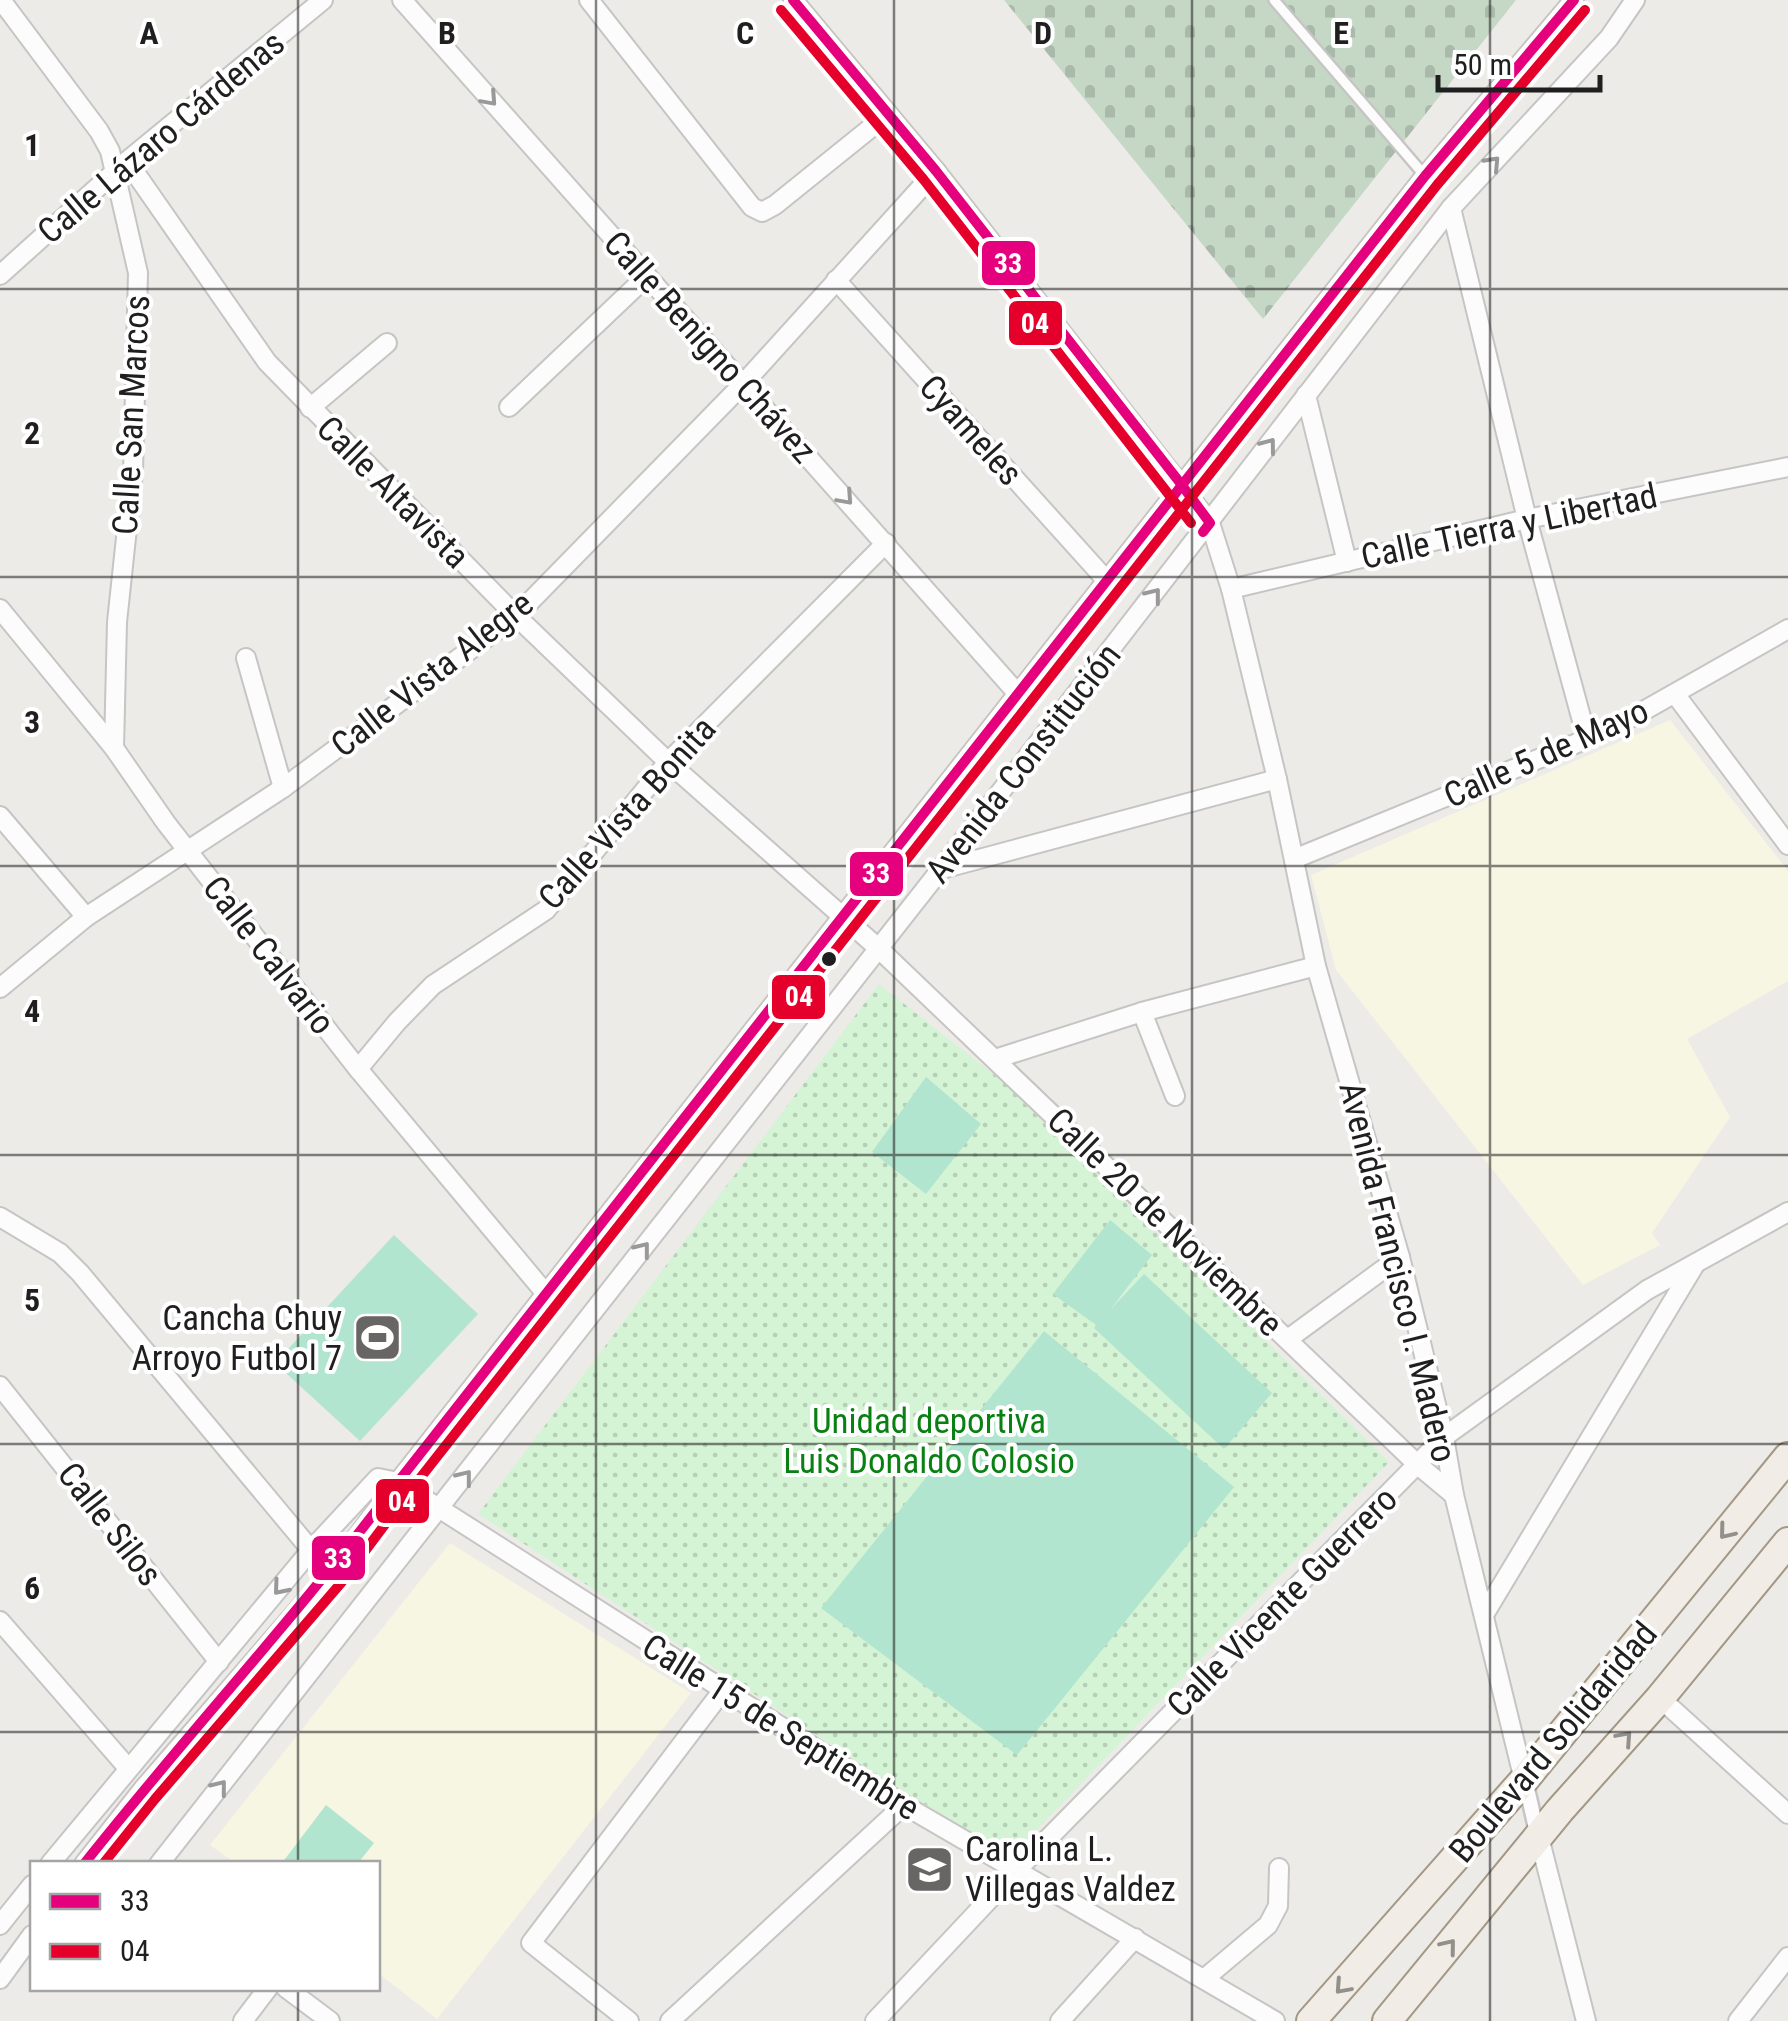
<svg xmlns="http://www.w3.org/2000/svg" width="1788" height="2021" font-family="'Roboto Condensed',sans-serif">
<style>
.education{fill:#f7f6e2}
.cemetery{fill:url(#cemetery-stones)}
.park{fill:url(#park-dots)}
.pitch{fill:#b2e5cf}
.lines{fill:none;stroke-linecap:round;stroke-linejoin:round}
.service-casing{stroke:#c6c5c4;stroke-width:14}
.pedestrian-casing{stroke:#c6c5c4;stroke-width:19}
.minor-casing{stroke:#c6c5c4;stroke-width:22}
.primary-casing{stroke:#a39884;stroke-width:32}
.service{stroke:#fcfcfc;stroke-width:9}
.pedestrian{stroke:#fcfcfc;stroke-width:14}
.minor{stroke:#fcfcfc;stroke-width:18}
.primary{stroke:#f1ece5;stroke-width:28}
.bus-1-casing{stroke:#fff;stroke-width:18}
.bus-2-casing{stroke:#fff;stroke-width:18}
.bus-1{stroke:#e5007d;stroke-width:10}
.bus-2{stroke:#e4002b;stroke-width:10}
.oneway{stroke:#999}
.oneway2{stroke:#92908c}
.grid{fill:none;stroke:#1f1f1f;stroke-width:2.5;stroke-opacity:0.55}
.bus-dot{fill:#1f1f1f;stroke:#fff;stroke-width:4}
.labels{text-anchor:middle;stroke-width:8;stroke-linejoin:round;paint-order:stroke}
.street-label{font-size:35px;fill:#1f1f1f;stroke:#fff}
.poi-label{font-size:35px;fill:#1f1f1f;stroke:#fff;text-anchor:end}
.park-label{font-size:35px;fill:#098012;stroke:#fff}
.grid-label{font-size:32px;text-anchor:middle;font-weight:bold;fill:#1f1f1f;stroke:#fff;stroke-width:8;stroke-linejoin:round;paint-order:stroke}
.line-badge{stroke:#fff;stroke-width:4}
.badge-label{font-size:28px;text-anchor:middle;font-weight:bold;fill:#fff}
</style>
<defs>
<pattern id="cemetery-stones" width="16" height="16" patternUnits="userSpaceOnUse" patternTransform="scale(2.5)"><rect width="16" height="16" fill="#c5d8c6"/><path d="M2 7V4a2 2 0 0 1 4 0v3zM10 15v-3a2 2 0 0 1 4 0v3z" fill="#a9b9aa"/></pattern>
<pattern id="park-dots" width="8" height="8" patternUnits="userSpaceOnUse" patternTransform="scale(2.5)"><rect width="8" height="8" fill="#d5f3d5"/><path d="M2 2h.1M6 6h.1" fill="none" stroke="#b6d0b6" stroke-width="1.8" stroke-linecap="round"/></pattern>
</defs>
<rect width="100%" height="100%" fill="#edebe8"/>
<!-- education -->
<g class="education">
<polygon points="1670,720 1788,871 1788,981 1687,1039 1730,1117 1652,1233 1660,1245 1583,1285 1336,970 1311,875"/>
<polygon points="450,1543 691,1693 437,2019 378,1973 378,1864 235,1863 210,1845"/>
</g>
<!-- cemetery -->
<polygon class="cemetery" points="1004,0 1516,0 1263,319"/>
<!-- park -->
<polygon class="park" points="879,984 1002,1081 1389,1462 1011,1857 892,1784 478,1514"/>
<!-- pitch -->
<g class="pitch">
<polygon points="926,1077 981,1124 926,1194 872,1152"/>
<polygon points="1110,1220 1152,1255 1110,1310 1144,1274 1272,1393 1224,1449 1094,1328 1096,1325 1053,1294"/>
<polygon points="394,1235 478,1314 360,1441 275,1363"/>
<polygon points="1044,1331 1234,1487 1017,1755 821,1608"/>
<polygon points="326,1805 374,1843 358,1863 282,1863"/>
</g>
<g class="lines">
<defs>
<polyline id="service" points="1274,0 1425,176"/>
<polyline id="pedestrian" points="1525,1780 1538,1837"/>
<g id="minor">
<polyline points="1,0 99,131 110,151 138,273 133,472 117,622 114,748"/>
<polyline points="402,0 1018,694"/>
<polyline points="589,0 752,207 762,212 775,205 888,114"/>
<polyline points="793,0 936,171 1210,523 1231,589 1277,779 1316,966 1400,1257 1444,1437 1454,1495 1524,1780"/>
<polyline points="127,161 267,362 516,616 668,762 877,947 1418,1465 1454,1495"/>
<polyline points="1451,208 1527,519 1587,739"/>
<polyline points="0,275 127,161 323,0"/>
<polyline points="836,280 1107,581"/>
<polyline points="1306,395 1347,562"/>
<polyline points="509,407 647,276"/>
<polyline points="310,408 387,343"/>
<polyline points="1231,589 1527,519 1788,467"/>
<polyline points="0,609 114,748 166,823 358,1069 547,1295"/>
<polyline points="246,658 283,788"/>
<polyline points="1675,694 1788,845"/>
<polyline points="0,816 86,917"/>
<polyline points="1294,859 1587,739 1638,714 1788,629"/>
<polyline points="942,869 1277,779"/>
<polyline points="0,988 86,917 283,788 516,616 743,384 936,171"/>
<polyline points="1142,1012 1175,1096"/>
<polyline points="995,1059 1142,1012 1316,966"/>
<polyline points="358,1069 397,1022 433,985 546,910 668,762 886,543"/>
<polyline points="0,1217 60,1253 80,1273 311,1550"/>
<polyline points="1288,1339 1400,1257"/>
<polyline points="0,1386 219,1662"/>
<polyline points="1485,1613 1694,1266"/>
<polyline points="0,1621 128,1768"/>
<polyline points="1660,1698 1788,1814"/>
<polyline points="1539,1837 1586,2021"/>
<polyline points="50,1864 311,1550 378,1478 398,1482 904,1805 1275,2021"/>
<polyline points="84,1864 143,1789 330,1573 398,1482 1425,176 1574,0"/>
<polyline points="159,1864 941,869 1451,208 1609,38 1635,0"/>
<polyline points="0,1925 32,1885"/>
<polyline points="0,1979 32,1935"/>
<polyline points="1204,1979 1268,1925 1278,1906 1279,1868"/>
<polyline points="286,1988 330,2021"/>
<polyline points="243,2021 268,1988"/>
<polyline points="629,2021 531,1943 723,1690"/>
<polyline points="670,2021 904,1805"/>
<polyline points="875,2021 1015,1872 1444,1437 1647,1290 1788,1212"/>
<polyline points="1060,2021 1135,1938"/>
<polyline points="1738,2021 1788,1957"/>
</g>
<g id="primary">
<polyline points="1311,2021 1524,1780 1788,1457"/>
<polyline points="1387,2021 1560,1810 1660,1698 1788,1542"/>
</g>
</defs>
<!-- service casing -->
<use href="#service" class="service-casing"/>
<!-- pedestrian casing -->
<use href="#pedestrian" class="pedestrian-casing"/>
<!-- minor casing -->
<use href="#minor" class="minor-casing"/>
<!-- primary casing -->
<use href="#primary" class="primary-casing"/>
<!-- service -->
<use href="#service" class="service"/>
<!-- pedestrian -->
<use href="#pedestrian" class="pedestrian"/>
<!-- minor -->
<use href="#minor" class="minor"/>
<!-- primary -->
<use href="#primary" class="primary"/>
<defs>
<g id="bus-1">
<polyline points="793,0 936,171 1181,484 1210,523 1203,532"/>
<path d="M84,1864C187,1734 299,1614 398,1482L1425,176L1574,0"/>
</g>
<g id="bus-2">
<polyline points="781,10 924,180 1191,523"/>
<polyline points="103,1864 155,1799 341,1583 410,1491 1437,185 1585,10"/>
</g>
</defs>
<!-- bus-1 casing -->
<use href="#bus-1" class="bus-1-casing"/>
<!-- bus-2 casing -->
<use href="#bus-2" class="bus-2-casing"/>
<!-- bus-1 -->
<use href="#bus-1" class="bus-1"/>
<!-- bus-2 -->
<use href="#bus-2" class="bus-2"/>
</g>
<!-- one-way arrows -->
<defs><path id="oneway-chevron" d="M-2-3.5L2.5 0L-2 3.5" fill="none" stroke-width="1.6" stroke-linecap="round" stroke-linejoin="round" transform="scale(2.5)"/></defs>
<g class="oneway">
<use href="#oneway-chevron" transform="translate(490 99) rotate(48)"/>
<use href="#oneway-chevron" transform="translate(1493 163) rotate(-47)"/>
<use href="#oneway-chevron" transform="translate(1269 445) rotate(-53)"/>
<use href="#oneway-chevron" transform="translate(846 498) rotate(48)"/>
<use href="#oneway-chevron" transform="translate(1154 595) rotate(-52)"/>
<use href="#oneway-chevron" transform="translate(643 1249) rotate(-52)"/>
<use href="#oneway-chevron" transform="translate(465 1477) rotate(-52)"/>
<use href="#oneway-chevron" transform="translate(280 1588) rotate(130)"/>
<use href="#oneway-chevron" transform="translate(220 1787) rotate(-52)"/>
</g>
<g class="oneway2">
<use href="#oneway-chevron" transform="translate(1726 1532) rotate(129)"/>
<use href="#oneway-chevron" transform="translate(1625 1738) rotate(-48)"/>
<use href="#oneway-chevron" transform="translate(1449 1946) rotate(-51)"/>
<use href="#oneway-chevron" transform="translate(1342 1987) rotate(132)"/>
</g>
<!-- grid -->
<path class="grid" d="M298,0V1864M596,0V2021M894,0V2021M1192,0V2021M1490,0V2021M0,289H1788M0,577H1788M0,866H1788M0,1155H1788M0,1444H1788M0,1732H1788M298,1988V2021"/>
<!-- icons -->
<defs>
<symbol id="stadium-square" viewBox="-11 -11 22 22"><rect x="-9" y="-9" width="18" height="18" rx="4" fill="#676665" stroke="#fff"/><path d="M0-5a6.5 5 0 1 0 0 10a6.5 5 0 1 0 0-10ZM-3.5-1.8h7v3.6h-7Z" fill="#fff"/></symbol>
<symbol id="school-square" viewBox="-11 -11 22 22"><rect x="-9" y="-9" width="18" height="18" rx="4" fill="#676665" stroke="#fff"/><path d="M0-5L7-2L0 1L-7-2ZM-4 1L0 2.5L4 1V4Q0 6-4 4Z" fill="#fff"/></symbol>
</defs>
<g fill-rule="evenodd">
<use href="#stadium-square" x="350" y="1310" width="55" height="55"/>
<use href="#school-square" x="902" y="1842" width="55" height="55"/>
</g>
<!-- markers -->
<circle class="bus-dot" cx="829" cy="959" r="9"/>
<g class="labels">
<!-- street labels -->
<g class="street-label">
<text transform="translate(161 137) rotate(-40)" y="12">Calle Lázaro Cárdenas</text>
<text transform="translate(710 347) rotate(48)" y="12">Calle Benigno Chávez</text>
<text transform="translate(131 415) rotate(-87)" y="12">Calle San Marcos</text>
<text transform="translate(971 430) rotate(48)" y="12">Cyameles</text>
<text transform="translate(393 492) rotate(45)" y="12">Calle Altavista</text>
<text transform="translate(1509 526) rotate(-12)" y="12">Calle Tierra y Libertad</text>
<text transform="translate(432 674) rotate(-38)" y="12">Calle Vista Alegre</text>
<text transform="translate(1546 753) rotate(-24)" y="12">Calle 5 de Mayo</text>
<text transform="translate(1023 763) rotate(-52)" y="12">Avenida Constitución</text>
<text transform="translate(627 813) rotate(-48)" y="12">Calle Vista Bonita</text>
<text transform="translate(269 955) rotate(52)" y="12">Calle Calvario</text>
<text transform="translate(1165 1222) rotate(44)" y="12">Calle 20 de Noviembre</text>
<text transform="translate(1398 1272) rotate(76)" y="12">Avenida Francisco I. Madero</text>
<text transform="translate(110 1524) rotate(52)" y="12">Calle Silos</text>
<text transform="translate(1282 1602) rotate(-45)" y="12">Calle Vicente Guerrero</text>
<text transform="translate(781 1727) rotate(32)" y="12">Calle 15 de Septiembre</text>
<text transform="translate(1553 1742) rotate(-50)" y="12">Boulevard Solidaridad</text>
</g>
<!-- poi labels -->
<g class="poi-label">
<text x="342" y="1330">Cancha Chuy<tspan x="342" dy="40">Arroyo Futbol 7</tspan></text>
<text x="965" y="1861" text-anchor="start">Carolina L.<tspan x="965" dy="40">Villegas Valdez</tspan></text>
</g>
<!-- park labels -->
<g class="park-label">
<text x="929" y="1433">Unidad deportiva<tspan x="929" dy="40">Luis Donaldo Colosio</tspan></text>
</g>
</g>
<g class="grid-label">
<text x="149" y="44">A</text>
<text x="447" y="44">B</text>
<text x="745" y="44">C</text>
<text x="1043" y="44">D</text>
<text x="1341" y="44">E</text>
<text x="32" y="156">1</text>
<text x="32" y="444">2</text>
<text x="32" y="733">3</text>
<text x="32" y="1022">4</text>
<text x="32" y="1311">5</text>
<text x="32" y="1599">6</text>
</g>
<g class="line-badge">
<rect x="980" y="239" width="57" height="48" rx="10" fill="#e5007d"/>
<rect x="1007" y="299" width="57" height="48" rx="10" fill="#e4002b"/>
<rect x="848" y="850" width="57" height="48" rx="10" fill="#e5007d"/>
<rect x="770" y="973" width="57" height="48" rx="10" fill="#e4002b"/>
<rect x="374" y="1477" width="57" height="48" rx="10" fill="#e4002b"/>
<rect x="310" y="1534" width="57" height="48" rx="10" fill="#e5007d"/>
</g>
<g class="badge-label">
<text x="1008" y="273">33</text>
<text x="1035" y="333">04</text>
<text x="876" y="883">33</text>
<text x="799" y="1006">04</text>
<text x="402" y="1511">04</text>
<text x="338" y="1568">33</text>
</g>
<!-- legend -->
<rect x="30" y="1861" width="350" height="130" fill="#ffffff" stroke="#a5a5a5" stroke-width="2.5"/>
<rect x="50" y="1894" width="50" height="15" fill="#e5007d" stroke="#a5a5a5" stroke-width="2.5"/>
<text x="120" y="1911" font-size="30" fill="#1f1f1f">33</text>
<rect x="50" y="1944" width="50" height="15" fill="#e4002b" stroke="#a5a5a5" stroke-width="2.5"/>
<text x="120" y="1961" font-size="30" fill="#1f1f1f">04</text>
<!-- scale -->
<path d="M1438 75v15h162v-15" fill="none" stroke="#1f1f1f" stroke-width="5"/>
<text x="1453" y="75" font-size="30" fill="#1f1f1f" stroke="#ffffff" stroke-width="8" paint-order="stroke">50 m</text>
</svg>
